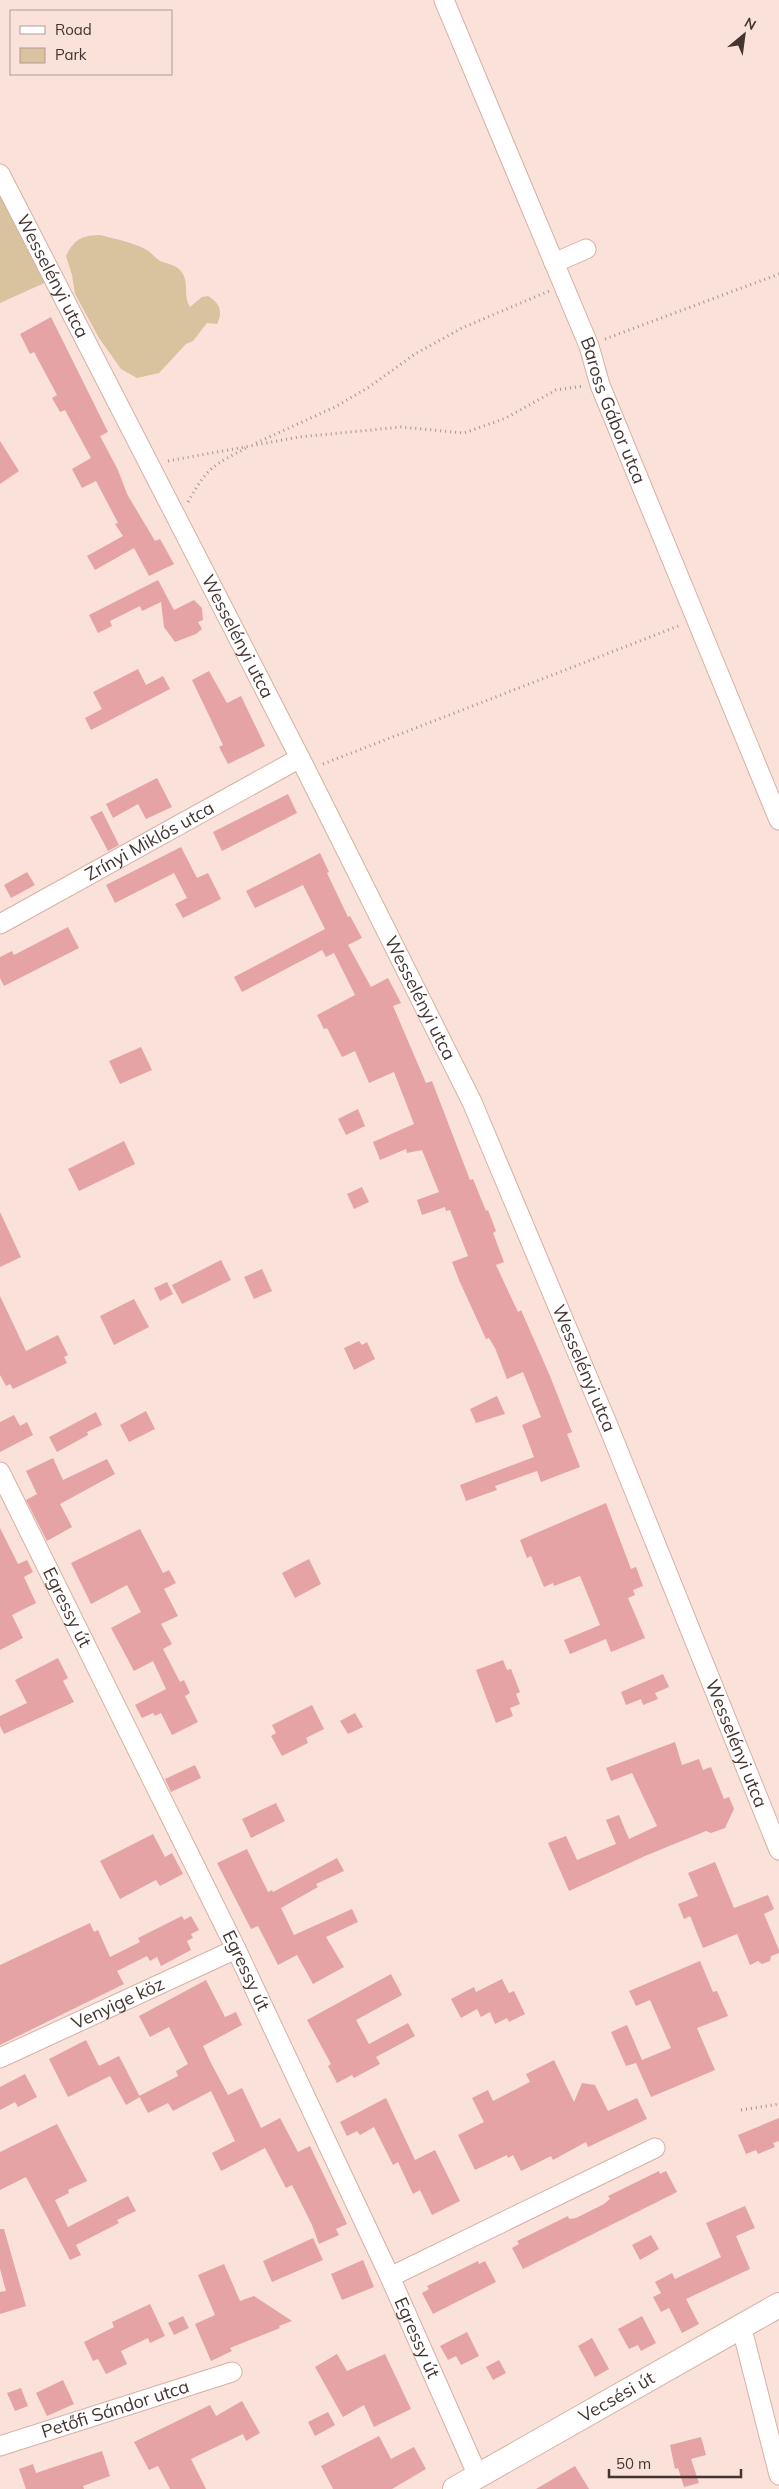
<svg xmlns="http://www.w3.org/2000/svg" width="779" height="2489" font-family="Mulish,sans-serif">
<style>
.green{fill:#d8c39e}
.building{fill:#e5a3a6}
.lines{fill:none;stroke-linecap:round;stroke-linejoin:round}
.minor-casing{stroke:#d7b0a4;stroke-width:21}
.major-casing{stroke:#d7b0a4;stroke-width:26}
.path{stroke:#a8938d;stroke-width:3;stroke-dasharray:1 4;stroke-linecap:butt}
.minor{stroke:#fff;stroke-width:19}
.major{stroke:#fff;stroke-width:24}
.labels{text-anchor:middle;stroke-width:4;stroke-linejoin:round;paint-order:stroke}
.street-label{font-size:18px;fill:#443530;stroke:#fae1da}
</style>
<rect width="100%" height="100%" fill="#fae1da"/>
<!-- green -->
<g class="green">
<polygon points="0,180 51,280 0,303"/>
<path d="M100,235C115,239 132,242 145,249C151,252 155,258 160,261C169,265 177,264 183,274C189,285 183,297 190,307L202,297L208,296C220,303 223,312 217,324L207,323L193,341L186,344L159,373L137,378L121,369L99,338L75,294L72,275L66,256C75,239 80,236 100,235Z"/>
</g>
<!-- building -->
<g class="building">
<polygon points="51,317 108,432 100,436 118,470 127,494 155,541 160,539 174,564 149,576 134,548 95,570 87,556 123,536 115,524 118,523 96,481 82,488 72,469 91,458 65,410 60,412 52,398 57,395 34,352 30,354 20,334"/>
<polygon points="0,441 19,471 0,484"/>
<polygon points="158,580 174,610 194,600 202,608 203,620 198,622 202,629 196,634 175,642 164,627 161,602 142,611 140,606 110,621 112,626 98,633 89,615"/>
<polygon points="138,669 146,685 163,676 170,689 91,730 85,718 102,709 93,692"/>
<polygon points="209,671 227,703 241,696 265,746 228,764 219,747 223,745 192,680"/>
<polygon points="157,778 172,807 146,819 138,804 113,818 106,804"/>
<polygon points="288,794 297,813 222,851 213,832"/>
<polygon points="102,811 119,845 108,851 90,817"/>
<polygon points="181,847 197,878 208,873 221,899 183,918 175,904 187,898 174,873 115,903 106,885"/>
<polygon points="320,853 329,872 327,873 348,917 350,916 362,938 348,945 371,987 388,978 401,1003 393,1006 426,1083 432,1081 470,1180 473,1179 486,1211 488,1210 496,1231 493,1233 504,1262 496,1265 518,1312 521,1310 550,1376 572,1432 567,1434 580,1467 541,1482 537,1471 495,1486 497,1490 466,1501 460,1485 534,1457 522,1425 541,1417 523,1372 507,1379 495,1348 489,1338 486,1339 459,1280 452,1262 468,1256 450,1210 446,1211 445,1207 422,1215 417,1200 439,1192 422,1150 407,1153 406,1149 380,1160 373,1142 414,1124 394,1072 369,1083 355,1051 342,1057 327,1028 324,1029 317,1015 355,995 334,953 326,957 322,950 242,992 234,977 325,929 303,885 255,908 246,891"/>
<polygon points="27,872 35,885 11,898 4,885"/>
<polygon points="68,927 79,948 4,986 0,978 0,957 12,951 14,955"/>
<polygon points="141,1047 152,1070 120,1084 109,1061"/>
<polygon points="358,1109 365,1126 346,1135 338,1119"/>
<polygon points="124,1141 135,1164 79,1191 68,1169"/>
<polygon points="362,1187 369,1202 354,1209 347,1194"/>
<polygon points="0,1212 21,1257 0,1267"/>
<polygon points="221,1260 231,1280 182,1304 172,1285"/>
<polygon points="262,1269 272,1291 254,1299 244,1277"/>
<polygon points="167,1282 173,1294 160,1301 154,1288"/>
<polygon points="0,1296 26,1351 58,1335 68,1355 64,1357 67,1363 13,1389 10,1384 6,1386 0,1375"/>
<polygon points="134,1299 149,1327 114,1345 100,1316"/>
<polygon points="359,1341 362,1345 367,1342 375,1359 354,1370 344,1348"/>
<polygon points="497,1396 505,1414 476,1423 470,1409"/>
<polygon points="146,1411 155,1429 129,1442 120,1425"/>
<polygon points="96,1412 102,1425 87,1432 88,1435 57,1452 49,1437"/>
<polygon points="14,1415 20,1426 27,1422 33,1435 0,1452 0,1422"/>
<polygon points="53,1458 63,1480 107,1459 115,1474 60,1504 72,1527 47,1541 26,1500 37,1494 26,1471"/>
<polygon points="606,1503 631,1569 636,1567 643,1586 633,1590 635,1595 628,1598 645,1638 611,1652 606,1639 570,1654 564,1640 600,1625 580,1576 554,1586 553,1583 544,1587 531,1556 527,1558 520,1540"/>
<polygon points="0,1528 18,1564 27,1560 33,1572 24,1577 36,1603 12,1615 23,1638 0,1650"/>
<polygon points="140,1529 163,1573 169,1570 176,1583 164,1589 178,1616 161,1624 172,1644 163,1649 180,1682 184,1680 190,1693 185,1696 198,1722 172,1735 161,1713 155,1716 153,1713 142,1718 135,1705 166,1689 153,1661 134,1671 111,1628 141,1612 127,1585 91,1604 71,1563"/>
<polygon points="309,1559 321,1584 295,1598 282,1573"/>
<polygon points="58,1658 68,1678 63,1681 74,1702 4,1734 0,1726 0,1716 27,1703 15,1680"/>
<polygon points="503,1660 507,1670 511,1669 520,1692 516,1694 520,1704 510,1708 513,1716 496,1723 476,1670"/>
<polygon points="663,1674 669,1687 655,1693 658,1699 643,1705 641,1699 626,1705 621,1692"/>
<polygon points="312,1705 324,1729 306,1738 308,1743 282,1756 271,1736 276,1733 272,1725"/>
<polygon points="355,1713 363,1727 348,1734 340,1721"/>
<polygon points="675,1742 682,1765 699,1759 703,1770 711,1767 724,1799 729,1797 734,1809 725,1828 711,1833 706,1831 645,1856 569,1891 548,1843 566,1836 577,1860 616,1844 606,1820 619,1815 629,1839 657,1826 632,1773 611,1781 606,1768"/>
<polygon points="195,1765 201,1778 171,1792 165,1779"/>
<polygon points="276,1803 285,1821 251,1838 242,1819"/>
<polygon points="153,1834 165,1857 172,1853 183,1874 160,1886 156,1880 120,1899 100,1861"/>
<polygon points="247,1849 268,1892 272,1890 273,1892 337,1858 344,1871 316,1884 318,1887 281,1908 294,1935 352,1909 358,1922 326,1937 344,1967 313,1984 297,1955 278,1965 258,1926 251,1929 217,1863"/>
<polygon points="715,1862 734,1908 768,1895 774,1909 764,1914 779,1950 779,1953 771,1956 770,1961 762,1964 758,1961 750,1965 737,1934 703,1948 690,1916 684,1919 678,1904 698,1896 688,1873"/>
<polygon points="182,1916 184,1920 191,1916 199,1930 191,1934 193,1938 187,1941 191,1950 161,1966 157,1957 150,1961 147,1956 117,1971 124,1984 0,2045 0,1965 90,1923 94,1932 98,1930 110,1957 140,1942 138,1938"/>
<polygon points="700,1961 713,1992 717,1991 728,2016 697,2028 715,2070 651,2097 636,2063 626,2066 611,2032 627,2025 642,2060 671,2048 650,2000 636,2006 629,1991"/>
<polygon points="391,1974 402,1995 356,2020 369,2044 408,2023 415,2036 376,2057 380,2064 354,2078 352,2075 337,2083 328,2066 331,2064 307,2020"/>
<polygon points="502,1979 509,1993 514,1991 525,2014 509,2022 507,2018 495,2024 490,2012 481,2017 477,2009 461,2018 451,1999 474,1987 476,1992"/>
<polygon points="206,1980 225,2017 236,2012 242,2025 203,2046 211,2063 228,2095 242,2088 261,2128 280,2118 298,2152 310,2146 347,2224 336,2229 339,2235 319,2244 312,2225 292,2185 286,2188 265,2148 221,2171 212,2153 235,2141 211,2091 173,2111 168,2103 148,2113 139,2096 178,2076 176,2071 188,2064 169,2027 150,2037 139,2016"/>
<polygon points="86,2040 99,2066 119,2056 140,2097 126,2105 110,2076 68,2097 49,2059"/>
<polygon points="554,2060 574,2102 582,2083 595,2085 608,2111 637,2098 647,2119 588,2147 586,2142 553,2160 551,2156 521,2171 513,2155 508,2158 507,2155 475,2170 458,2135 484,2122 472,2098 488,2090 493,2101 530,2082 526,2074"/>
<polygon points="25,2074 37,2097 18,2107 15,2102 0,2110 0,2087"/>
<polygon points="386,2098 415,2160 435,2150 460,2201 432,2215 420,2190 413,2194 398,2162 393,2165 374,2127 360,2135 357,2131 347,2136 340,2122"/>
<polygon points="779,2118 779,2141 773,2143 775,2147 758,2154 756,2150 746,2154 738,2135"/>
<polygon points="57,2124 87,2181 68,2190 69,2193 55,2200 68,2227 128,2196 136,2211 117,2220 119,2223 76,2245 81,2255 70,2260 26,2177 0,2190 0,2152"/>
<polygon points="659,2171 660,2174 666,2171 677,2192 523,2269 512,2248 519,2244 517,2241 568,2216 569,2219 576,2218 604,2204 610,2199 608,2196"/>
<polygon points="745,2206 755,2228 736,2236 750,2269 686,2299 699,2324 682,2333 669,2308 661,2312 653,2297 661,2293 655,2282 672,2273 675,2279 721,2257 706,2223"/>
<polygon points="0,2229 4,2229 26,2306 0,2314 0,2292 6,2291 0,2269"/>
<polygon points="651,2235 659,2249 640,2260 632,2245"/>
<polygon points="313,2238 323,2260 272,2282 263,2261"/>
<polygon points="363,2260 374,2287 342,2300 331,2274"/>
<polygon points="478,2261 479,2264 485,2261 496,2282 433,2314 422,2293 429,2289 427,2286"/>
<polygon points="224,2264 240,2301 254,2296 292,2321 279,2326 280,2328 230,2348 232,2351 211,2361 195,2324 215,2315 198,2275"/>
<polygon points="150,2304 165,2336 150,2343 148,2338 121,2351 127,2364 106,2374 98,2359 93,2361 84,2342 114,2327 112,2322"/>
<polygon points="183,2316 189,2328 174,2335 168,2323"/>
<polygon points="642,2316 656,2343 641,2351 638,2345 629,2349 618,2329"/>
<polygon points="467,2332 479,2356 461,2365 456,2356 448,2360 440,2346"/>
<polygon points="592,2338 609,2369 595,2377 578,2346"/>
<polygon points="337,2354 347,2371 385,2354 411,2409 374,2427 364,2405 343,2417 315,2367"/>
<polygon points="499,2360 506,2373 493,2380 486,2367"/>
<polygon points="63,2380 74,2404 47,2416 36,2393"/>
<polygon points="21,2388 28,2406 15,2411 7,2393"/>
<polygon points="242,2401 260,2433 246,2441 243,2434 191,2459 206,2489 170,2489 158,2466 149,2470 134,2442 210,2405 216,2416"/>
<polygon points="328,2412 335,2425 315,2436 308,2422"/>
<polygon points="379,2436 391,2459 414,2447 426,2469 392,2489 333,2489 321,2466"/>
<polygon points="701,2437 706,2455 691,2459 699,2483 684,2487 678,2468 675,2469 670,2445"/>
<polygon points="102,2451 110,2476 83,2486 84,2489 26,2489 19,2469 33,2464 36,2473"/>
<polygon points="575,2466 589,2489 536,2489"/>
</g>
<g class="lines">
<defs>
<g id="minor">
<path id="s1" d="M444,0L589,346L600,385L779,820"/>
<path id="s2" d="M0,174L300,758L472,1102L609,1428L779,1850"/>
<polyline points="554,263 586,249"/>
<path id="s3" d="M0,924L300,758"/>
<path id="s4" d="M0,1472L236,1949L390,2277L478,2476"/>
<path id="s5" d="M0,2058L236,1949"/>
<polyline points="390,2277 655,2148"/>
<polyline points="741,2325 779,2475"/>
<path id="s6" d="M0,2446L232,2372"/>
</g>
<g id="major">
<path id="s7" d="M455,2489L779,2305"/>
</g>
</defs>
<!-- minor casing -->
<use href="#minor" class="minor-casing"/>
<!-- major casing -->
<use href="#major" class="major-casing"/>
<!-- path -->
<g class="path">
<polyline points="605,339 779,274"/>
<polyline points="256,443 335,407 369,387 415,354 462,328 549,291"/>
<polyline points="168,461 299,437 401,427 464,433 506,418 556,390 583,386"/>
<path d="M188,502C207,467 214,465 248,447"/>
<polyline points="323,764 681,625"/>
<polyline points="741,2110 779,2104"/>
</g>
<!-- minor -->
<use href="#minor" class="minor"/>
<!-- major -->
<use href="#major" class="major"/>
</g>
<g class="labels">
<!-- street labels -->
<g class="street-label">
<text dy="6" stroke="none"><textPath href="#s2" startOffset="115">Wesselényi utca</textPath></text>
<text dy="6" stroke="none"><textPath href="#s1" startOffset="444">Baross Gábor utca</textPath></text>
<text dy="6" stroke="none"><textPath href="#s2" startOffset="520">Wesselényi utca</textPath></text>
<text dy="6" stroke="none"><textPath href="#s3" startOffset="171">Zrínyi Miklós utca</textPath></text>
<text dy="6" stroke="none"><textPath href="#s2" startOffset="925">Wesselényi utca</textPath></text>
<text dy="6" stroke="none"><textPath href="#s2" startOffset="1330">Wesselényi utca</textPath></text>
<text dy="6" stroke="none"><textPath href="#s4" startOffset="151">Egressy út</textPath></text>
<text dy="6" stroke="none"><textPath href="#s2" startOffset="1735">Wesselényi utca</textPath></text>
<text dy="6" stroke="none"><textPath href="#s4" startOffset="556">Egressy út</textPath></text>
<text dy="6" stroke="none"><textPath href="#s5" startOffset="130">Venyige köz</textPath></text>
<text dy="6" stroke="none"><textPath href="#s4" startOffset="961">Egressy út</textPath></text>
<text dy="6" stroke="none"><textPath href="#s7" startOffset="186">Vecsési út</textPath></text>
<text dy="6" stroke="none"><textPath href="#s6" startOffset="121">Petőfi Sándor utca</textPath></text>
</g>
</g>
<!-- legend -->
<rect x="10" y="10" width="162" height="65" fill="#fae1da" stroke="#b19c96"/>
<rect x="20" y="26" width="25" height="8" fill="#ffffff" stroke="#b19c96"/>
<text x="55" y="35" font-size="15" fill="#443530">Road</text>
<rect x="20" y="48" width="25" height="15" fill="#d8c39e" stroke="#b19c96"/>
<text x="55" y="60" font-size="15" fill="#443530">Park</text>
<!-- north arrow -->
<g transform="translate(744 35) rotate(29)" stroke="#fae1da" stroke-width="4" paint-order="stroke">
<path d="M0-4L9 19L0 12L-9 19Z" fill="#443530"/>
<text y="-8" font-size="14" font-weight="bold" text-anchor="middle" fill="#443530">N</text>
</g>
<!-- scale -->
<path d="M609 2469v8h132v-8" fill="none" stroke="#443530" stroke-width="2.5"/>
<text x="616" y="2469" font-size="15" fill="#443530" stroke="#fae1da" stroke-width="4" paint-order="stroke">50 m</text>
</svg>
